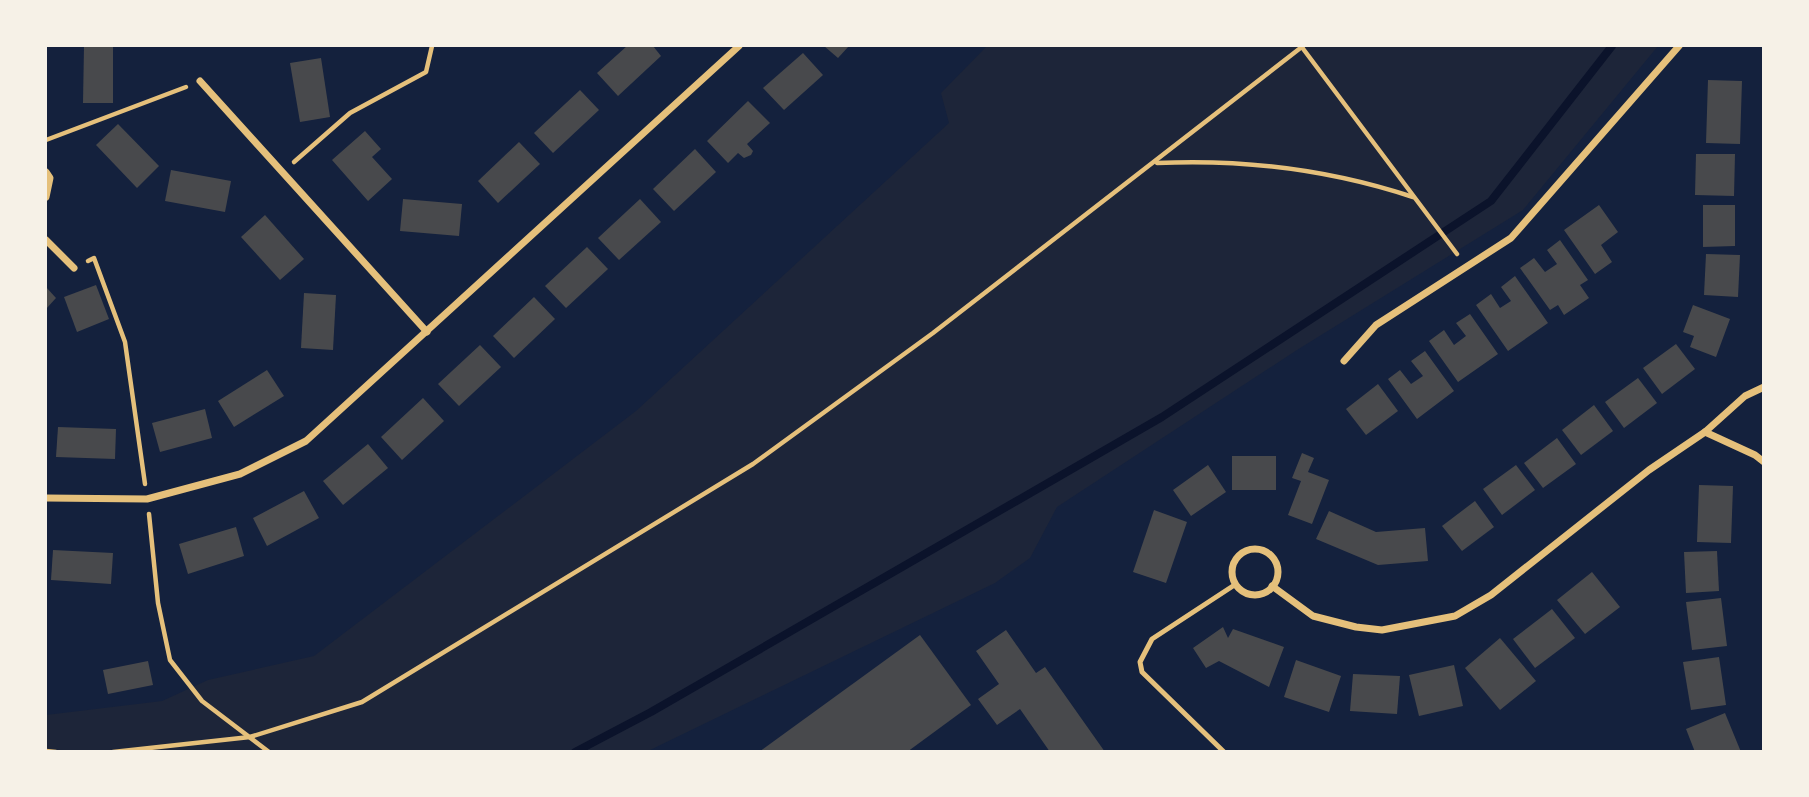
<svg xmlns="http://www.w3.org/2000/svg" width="1809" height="797" font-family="'Fira Sans Condensed',sans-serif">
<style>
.green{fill:#1d2539}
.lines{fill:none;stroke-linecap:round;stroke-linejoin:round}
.stream{stroke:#0b132b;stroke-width:8}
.building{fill:#48494c}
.path{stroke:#e5c07b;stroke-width:4.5}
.service{stroke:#e5c07b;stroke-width:5}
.minor{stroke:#e5c07b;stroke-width:7}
</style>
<rect width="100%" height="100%" fill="#14213d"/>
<!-- green -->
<polygon class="green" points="987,46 1658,46 1523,210 1297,350 1057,507 1030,558 995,583 648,751 46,752 46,715 162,701 208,680 314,656 636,411 949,123 941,93"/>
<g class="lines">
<!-- stream -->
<polyline class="stream" points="575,752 651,712 1162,417 1491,201 1612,46"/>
</g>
<!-- building -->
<g class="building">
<polygon points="84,46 113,46 113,103 83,103"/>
<polygon points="627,46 653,46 661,56 618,96 597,73"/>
<polygon points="824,46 849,46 838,58"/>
<polygon points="803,53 823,75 784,110 763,88"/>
<polygon points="321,58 330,117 300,122 290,63"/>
<polygon points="1708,80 1742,81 1740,144 1706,143"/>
<polygon points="580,90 599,110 553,153 534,133"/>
<polygon points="748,101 770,123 747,144 753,151 751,155 744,158 738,153 728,163 707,141"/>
<polygon points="118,124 159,166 137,188 96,145"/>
<polygon points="365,131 381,149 372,157 392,179 368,201 332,160"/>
<polygon points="519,142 540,164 498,203 478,181"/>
<polygon points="695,149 716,172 674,211 653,189"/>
<polygon points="1696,154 1735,154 1734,196 1695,195"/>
<polygon points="171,170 231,181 225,212 165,201"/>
<polygon points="403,199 462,204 459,236 400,231"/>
<polygon points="640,199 661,222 619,260 598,238"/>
<polygon points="1599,205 1618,232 1601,245 1612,262 1595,274 1564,230"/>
<polygon points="1703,205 1735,205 1735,246 1703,247"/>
<polygon points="265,215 304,259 280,280 241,237"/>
<polygon points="1560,240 1588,280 1580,285 1589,298 1564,315 1558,305 1550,310 1520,268 1534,258 1545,272 1557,264 1547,250"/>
<polygon points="587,247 608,269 566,308 545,286"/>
<polygon points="1706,254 1740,255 1738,297 1704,295"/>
<polygon points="1515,276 1548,323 1508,351 1476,305 1491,294 1500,308 1511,301 1501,287"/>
<polygon points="96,285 109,319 77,332 64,297"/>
<polygon points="46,287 56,298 46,309"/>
<polygon points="304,293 336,295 333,350 301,348"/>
<polygon points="534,297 555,319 514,358 493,336"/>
<polygon points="1693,305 1730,319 1716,357 1690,347 1694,336 1683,332"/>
<polygon points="1470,314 1498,354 1458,382 1429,341 1444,330 1454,345 1466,336 1456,323"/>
<polygon points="1676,344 1695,369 1662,394 1643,368"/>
<polygon points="480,345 501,367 459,406 438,384"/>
<polygon points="1425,351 1454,391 1417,419 1388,379 1400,370 1411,384 1423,376 1411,361"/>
<polygon points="267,370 284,396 234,427 218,401"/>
<polygon points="1638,378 1657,403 1624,428 1605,402"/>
<polygon points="1378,384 1398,411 1366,435 1346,409"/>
<polygon points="423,398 444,421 402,460 381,437"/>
<polygon points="1594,405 1613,431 1581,455 1562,430"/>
<polygon points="205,409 212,438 160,452 152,423"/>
<polygon points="58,427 116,429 115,459 56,457"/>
<polygon points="1557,438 1576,464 1543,488 1524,463"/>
<polygon points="368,444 388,468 343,505 323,481"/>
<polygon points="1302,453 1314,458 1308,472 1329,480 1312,524 1288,515 1301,481 1292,478"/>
<rect x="1232" y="456" width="44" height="34"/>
<polygon points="1208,465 1226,492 1191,516 1173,490"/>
<polygon points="1516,465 1535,490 1502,515 1483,489"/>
<polygon points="1699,485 1733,486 1731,543 1697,542"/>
<polygon points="304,491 319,518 267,546 253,518"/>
<polygon points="1475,501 1494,527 1462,551 1442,526"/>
<polygon points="1154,510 1187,522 1166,583 1133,572"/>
<polygon points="1329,511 1376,532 1425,528 1428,561 1378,565 1316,539"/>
<polygon points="236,527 244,556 188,574 179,544"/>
<polygon points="53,550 113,553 111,584 51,580"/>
<polygon points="1717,551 1719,591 1686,593 1684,552"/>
<polygon points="1592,572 1620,607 1585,634 1557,600"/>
<polygon points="1721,598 1727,646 1692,650 1686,602"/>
<polygon points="1552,609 1575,638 1535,668 1513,639"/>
<polygon points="1223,627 1228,638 1233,629 1284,647 1269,687 1219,661 1206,668 1193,648"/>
<polygon points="1006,630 1036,673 1045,667 1105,752 1050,752 1020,709 997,725 978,699 999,684 976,651"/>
<polygon points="920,635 971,705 907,752 759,752"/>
<polygon points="1500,638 1536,681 1500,710 1465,668"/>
<polygon points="1719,657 1726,705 1691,710 1683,662"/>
<polygon points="1296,660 1341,676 1329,712 1284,697"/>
<polygon points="148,661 153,685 108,694 103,670"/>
<polygon points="1454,665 1463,706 1419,716 1409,675"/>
<polygon points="1353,674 1400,676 1397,714 1350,711"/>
<polygon points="1725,713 1741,752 1695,752 1686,729"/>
</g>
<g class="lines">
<!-- path -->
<g class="path">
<polyline points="1301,46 1457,254"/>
<polyline points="46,140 186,87"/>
<polyline points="294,162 350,113 426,72 432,46"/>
<path d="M1157,163C1243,159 1331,170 1413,197"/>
<polyline points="88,261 94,258 125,342 145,484"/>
<polyline points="149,514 158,603 170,660 202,701 269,752"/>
<polyline points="46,751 56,752"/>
<polyline points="113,752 250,737 362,702 753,464 933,333 1303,46"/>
</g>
<!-- service -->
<polyline class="service" points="1224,752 1142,672 1140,662 1152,639 1236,584"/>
<!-- minor -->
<g class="minor">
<polyline points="200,81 427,332"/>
<polyline points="46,172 50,178 46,197"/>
<polyline points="46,240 74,268"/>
<polyline points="1344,361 1376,325 1511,238 1679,46"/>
<polyline points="1705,432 1755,455 1764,462"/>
<polyline points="46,498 147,499 240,474 306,441 739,46"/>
<circle cx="1255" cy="572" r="23"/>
<polyline points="1272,586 1313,616 1356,627 1382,630 1455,616 1491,595 1649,470 1705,432 1745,396 1764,387"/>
</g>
</g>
<!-- border -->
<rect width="1809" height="797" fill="none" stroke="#f6f1e7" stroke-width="94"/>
</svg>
